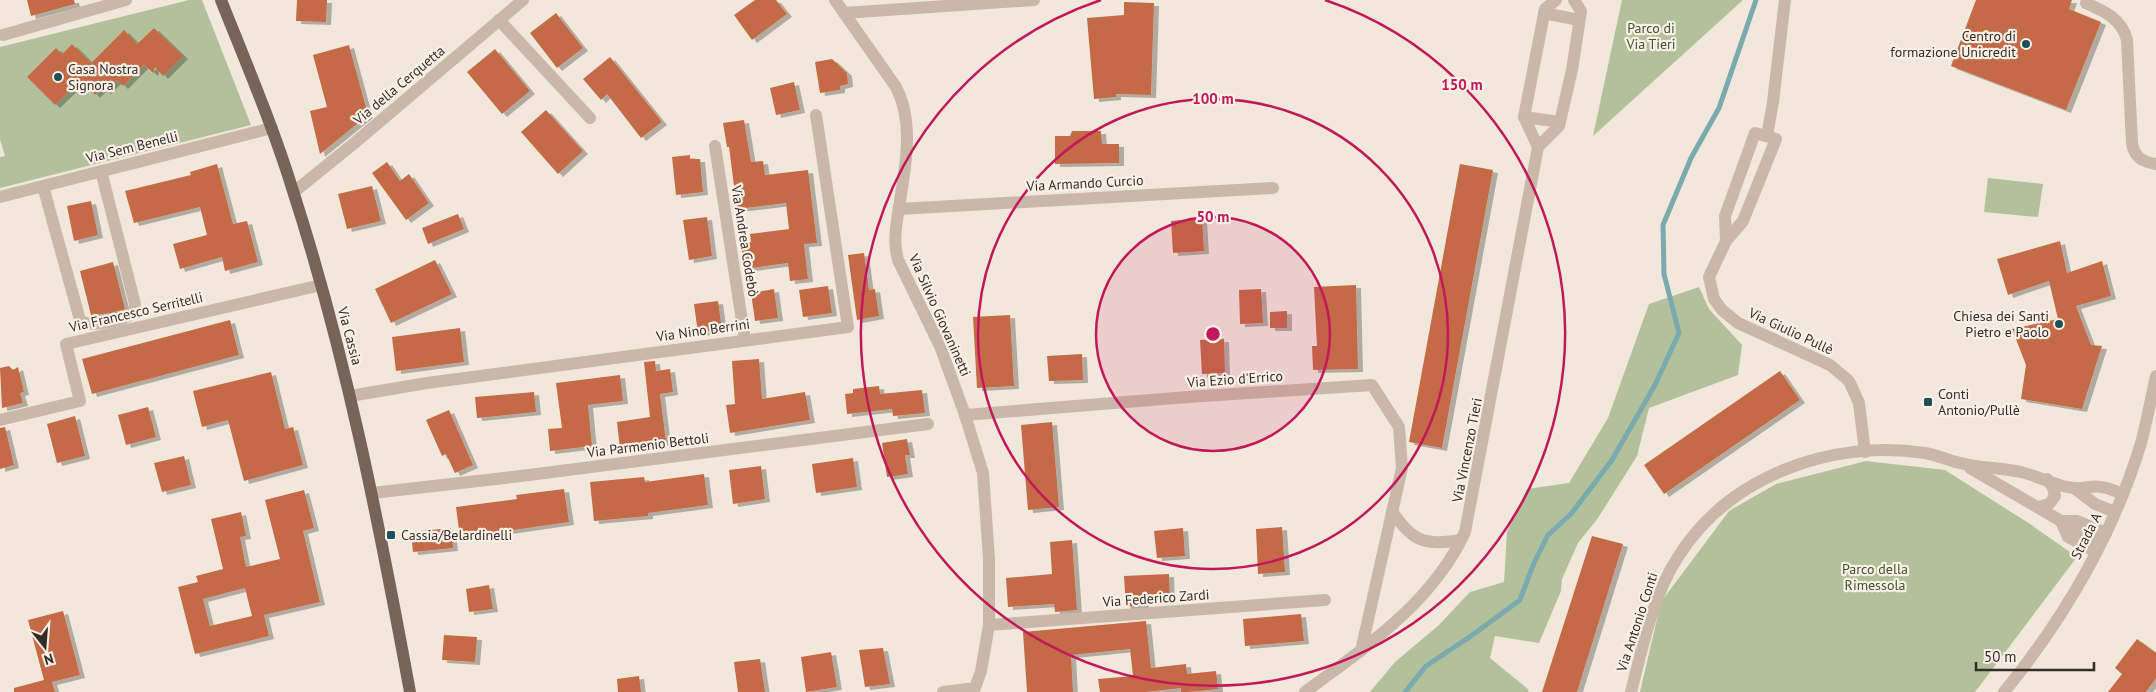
<svg xmlns="http://www.w3.org/2000/svg" width="2156" height="692" font-family="'PT Sans',sans-serif">
<style>
.green{fill:#b2c09b;fill-rule:evenodd}
.lines{fill:none;stroke-linecap:round;stroke-linejoin:round}
.stream{stroke:#7aaaae;stroke-width:5}
.building{fill:#c46a46;fill-rule:evenodd;filter:url(#shadow)}
.minor{stroke:#c9b8a7;stroke-width:12}
.tertiary{stroke:#c9b8a7;stroke-width:12}
.primary{stroke:#776459;stroke-width:12}
.ring{fill:none;stroke:#c2185b;stroke-width:2.5}
.poi-dot{fill:#1e5056;stroke:#f9f1e7;stroke-width:2}
.labels{text-anchor:middle;stroke-width:4.5;stroke-linejoin:round;paint-order:stroke}
.park-label{font-size:14px;fill:#43532c;stroke:#f9f1e7}
.poi-label{font-size:14px;fill:#362c27;stroke:#f9f1e7;text-anchor:start}
.street-label{font-size:14px;fill:#362c27;stroke:#f9f1e7}
.centre{fill:#c2185b;stroke:#f9f1e7;stroke-width:2.5}
.ring-label{font-size:15px;text-anchor:middle;font-weight:bold;fill:#c2185b;stroke:#f9f1e7;stroke-width:4.5;stroke-linejoin:round;paint-order:stroke}
</style>
<defs>
<filter id="shadow"><feDropShadow dx="5" dy="3" stdDeviation="0" flood-color="#0004"/></filter>
</defs>
<rect width="100%" height="100%" fill="#f1e8db"/>
<!-- green -->
<g class="green">
<path d="M189,0H202L251,125L0,188V157L5,156L0,139V47ZM154,28L182,56L163,75L157,69L152,73L144,65L123,86L117,80L106,91L102,88L95,95L89,88L87,90L78,82L55,105L27,77L62,54L72,44L91,63L123,31L137,44Z"/>
<polygon points="1622,0 1743,0 1593,136"/>
<polygon points="1988,178 2043,184 2038,217 1984,212"/>
<polygon points="1699,287 1709,309 1742,345 1738,375 1649,408 1637,456 1598,518 1578,543 1562,579 1561,591 1539,643 1495,636 1490,658 1529,690 1528,692 1370,692 1395,662 1439,625 1470,592 1504,582 1507,532 1527,489 1569,483 1608,418 1649,304"/>
<polygon points="1866,461 1945,470 2030,524 2077,557 1975,692 1640,692 1661,602 1729,511 1776,484"/>
</g>
<g class="lines">
<!-- stream -->
<polyline class="stream" points="1405,692 1426,666 1471,636 1520,600 1534,563 1548,535 1571,514 1612,460 1655,385 1679,333 1664,274 1663,225 1691,158 1719,108 1756,0"/>
</g>
<!-- building -->
<g class="building">
<polygon points="27,0 74,0 75,4 31,16"/>
<polygon points="297,0 327,0 326,22 296,21"/>
<polygon points="755,0 776,0 787,14 752,40 734,15"/>
<polygon points="1976,0 2072,0 2069,9 2101,22 2066,110 1951,66"/>
<polygon points="1124,2 1154,3 1151,95 1116,94 1116,97 1094,99 1087,18 1124,15"/>
<polygon points="556,13 583,48 557,68 530,33"/>
<polygon points="154,28 183,56 163,76 155,67 153,73 144,65 123,86 117,80 106,91 102,88 95,95 89,88 87,90 79,82 55,105 27,77 56,48 62,54 72,44 91,63 124,30 137,44"/>
<polygon points="349,45 368,115 320,154 310,111 327,107 313,55"/>
<polygon points="495,49 530,91 502,114 467,72"/>
<polygon points="610,57 662,122 641,138 607,94 601,100 583,79"/>
<polygon points="832,59 847,73 848,84 840,86 840,90 820,93 815,62"/>
<polygon points="794,82 800,110 776,115 770,88"/>
<polygon points="546,110 583,151 558,174 521,132"/>
<polygon points="744,120 751,162 763,161 765,175 808,170 817,243 804,244 808,279 790,281 788,263 744,269 741,243 751,242 750,234 789,229 786,203 737,209 729,147 727,147 723,123"/>
<polygon points="1072,131 1101,131 1102,144 1119,144 1119,163 1055,164 1055,136 1070,136"/>
<polygon points="690,155 690,159 700,159 703,192 676,195 672,157"/>
<polygon points="387,162 400,181 409,174 429,203 406,220 372,173"/>
<polygon points="217,164 233,224 247,221 258,262 225,271 222,257 180,269 173,244 207,235 200,207 134,223 125,191 191,175 190,172"/>
<polygon points="1460,164 1493,170 1442,448 1409,442"/>
<polygon points="372,186 381,221 347,229 338,194"/>
<polygon points="91,201 98,235 74,241 67,206"/>
<polygon points="458,214 464,229 428,244 422,228"/>
<polygon points="707,217 712,256 689,260 683,220"/>
<polygon points="1202,218 1204,251 1173,253 1171,221"/>
<polygon points="2060,241 2067,273 2102,261 2111,296 2076,306 2091,345 2102,346 2082,409 2021,399 2026,365 2012,329 2058,319 2049,281 2008,295 1997,259"/>
<polygon points="864,253 869,290 875,289 879,316 857,320 848,255"/>
<polygon points="435,260 452,294 391,323 375,289"/>
<polygon points="113,262 125,309 111,313 91,315 80,271"/>
<polygon points="1356,285 1358,369 1313,370 1312,346 1317,346 1314,287"/>
<polygon points="828,286 832,313 803,317 799,290"/>
<polygon points="774,289 778,318 755,321 751,293"/>
<polygon points="1261,289 1263,323 1240,324 1239,290"/>
<polygon points="718,301 722,330 698,333 694,304"/>
<polygon points="1287,311 1287,328 1270,328 1270,312"/>
<polygon points="1010,315 1014,386 977,388 973,317"/>
<polygon points="230,320 239,355 92,394 82,359"/>
<polygon points="460,328 464,362 396,371 392,337"/>
<polygon points="1224,339 1225,373 1202,374 1200,340"/>
<polygon points="1082,354 1083,380 1049,381 1047,356"/>
<polygon points="759,359 762,399 805,392 810,420 730,433 726,405 735,404 732,361"/>
<polygon points="655,361 656,371 670,369 673,392 660,394 666,442 620,449 617,422 650,417 644,362"/>
<polygon points="9,366 13,370 18,367 24,392 20,393 23,403 2,408 0,368"/>
<polygon points="1780,371 1800,400 1664,494 1644,465"/>
<polygon points="271,372 285,429 293,427 303,465 244,481 228,420 202,427 193,391"/>
<polygon points="620,375 623,401 588,405 592,446 550,451 548,429 562,428 556,383"/>
<polygon points="879,386 880,394 922,390 925,413 893,416 892,409 847,414 845,394 853,393 853,389"/>
<polygon points="534,392 536,412 477,418 475,397"/>
<polygon points="148,407 156,437 126,445 118,415"/>
<polygon points="449,410 473,465 455,473 446,454 442,456 426,420"/>
<polygon points="75,416 85,456 57,463 47,424"/>
<polygon points="1052,422 1059,507 1028,510 1021,425"/>
<polygon points="5,427 14,465 0,469 0,428"/>
<polygon points="907,439 910,455 905,455 908,474 887,477 882,443"/>
<polygon points="184,456 191,485 162,492 154,463"/>
<polygon points="853,458 857,487 816,493 812,464"/>
<polygon points="761,466 765,499 733,504 729,470"/>
<polygon points="704,474 708,505 648,513 648,516 594,521 590,482 644,477 645,482"/>
<polygon points="564,489 569,522 460,538 456,507 517,499 516,495"/>
<path d="M304,490L314,528L303,531L320,602L264,615L269,636L195,654L178,587L198,582L196,576L223,569L211,519L241,512L246,536L240,537L246,567L280,559L265,500ZM245,588L252,616L210,626L203,599Z"/>
<polygon points="1282,527 1285,572 1258,574 1256,529"/>
<polygon points="451,528 453,548 413,552 411,532"/>
<polygon points="1183,528 1185,556 1157,558 1154,531"/>
<polygon points="1592,536 1623,544 1577,692 1542,692"/>
<polygon points="1072,540 1077,610 1055,612 1054,604 1008,607 1006,578 1052,574 1050,542"/>
<polygon points="1169,574 1170,601 1144,602 1144,605 1126,607 1124,576"/>
<polygon points="489,585 493,609 469,612 466,589"/>
<polygon points="63,611 80,675 52,682 55,692 14,692 14,688 44,680 28,620"/>
<polygon points="1301,614 1304,641 1245,646 1243,619"/>
<polygon points="1146,621 1151,668 1186,664 1187,674 1216,671 1218,689 1188,692 1181,692 1181,688 1145,692 1100,692 1098,679 1133,676 1130,649 1071,655 1073,692 1027,692 1023,632"/>
<polygon points="444,635 477,637 475,662 442,660"/>
<polygon points="2137,639 2156,653 2156,678 2146,692 2108,692 2122,674 2115,668"/>
<polygon points="883,648 890,684 865,687 859,650"/>
<polygon points="831,652 837,687 806,692 801,657"/>
<polygon points="760,659 765,692 738,692 734,662"/>
<polygon points="639,676 641,692 618,692 617,679"/>
</g>
<g class="lines">
<!-- minor -->
<g class="minor">
<path d="M835,0L896,87C915,124 905,168 899,207C896,226 893,242 898,260L940,346L965,415L983,473L989,559V625L981,671L975,688L943,692"/>
<path d="M2086,3C2104,11 2122,19 2127,40L2132,144C2135,158 2143,162 2156,164"/>
<polyline points="844,13 1034,0"/>
<polyline points="499,20 590,118"/>
<polyline points="3,35 126,0"/>
<polyline points="1767,136 1773,102 1785,0"/>
<polyline points="715,146 745,340"/>
<path d="M43,186L80,320C87,328 122,321 130,315C134,312 135,309 135,304L101,171"/>
<polyline points="294,192 358,140 523,0"/>
<polyline points="0,197 272,128"/>
<polyline points="899,209 1273,188"/>
<polyline points="1726,241 1725,216 1755,133 1776,139 1743,221 1726,241 1709,277 1714,299 1722,310 1738,323 1830,365 1849,381 1859,403 1865,452"/>
<polyline points="350,396 427,383 848,327 816,115"/>
<polyline points="965,415 1188,397 1372,385 1399,427 1402,468 1361,651"/>
<polyline points="0,420 80,401 66,344 321,285"/>
<polyline points="1970,468 2061,521 2101,542"/>
<polyline points="2074,488 2095,504 2115,512"/>
<polyline points="372,493 513,477 928,424"/>
<polyline points="2038,507 2049,504 2055,496 2053,488 2047,479"/>
<path d="M1392,511C1412,542 1426,546 1461,540"/>
<polyline points="2096,552 2068,537 2061,521 2077,521 2106,533"/>
<polyline points="989,625 1325,600"/>
<path d="M1631,692C1642,649 1653,595 1678,557C1729,476 1831,439 1925,453C1938,455 1951,462 1965,464C1983,468 2002,468 2021,472C2038,476 2058,487 2075,488C2083,489 2092,485 2101,487C2108,488 2116,491 2122,494"/>
<path d="M2004,692C2064,619 2114,533 2141,443C2147,421 2151,398 2156,376"/>
</g>
<!-- tertiary -->
<g class="tertiary">
<polyline points="1544,13 1579,20"/>
<polyline points="1524,117 1560,122"/>
<polyline points="1538,147 1524,117 1545,9 1556,0"/>
<path d="M1305,692C1365,648 1433,602 1465,532L1538,147L1559,126L1572,70L1581,11L1574,0"/>
</g>
<!-- primary -->
<path class="primary" d="M221,0C246,63 273,126 293,191C346,355 379,523 410,692"/>
</g>
<!-- distance rings -->
<circle cx="1213" cy="334" r="117" fill="#c2185b" fill-opacity=".12"/>
<g class="ring">
<circle cx="1213" cy="334" r="117"/>
<circle cx="1213" cy="334" r="235"/>
<path d="M1325 0A352 352 0 1 1 1101 0"/>
</g>
<!-- markers -->
<g class="poi-dot">
<circle cx="2026" cy="44" r="5"/>
<circle cx="58" cy="77" r="5"/>
<circle cx="2059" cy="324" r="5"/>
<rect x="1923" y="397" width="10" height="10" rx="2.5"/>
<rect x="386" y="530" width="10" height="10" rx="2.5"/>
</g>
<g class="labels">
<!-- park labels -->
<g class="park-label">
<text x="1651" y="33">Parco di<tspan x="1651" dy="16">Via Tieri</tspan></text>
<text x="1875" y="574">Parco della<tspan x="1875" dy="16">Rimessola</tspan></text>
</g>
<!-- poi labels -->
<g class="poi-label">
<text x="2016" y="41" text-anchor="end">Centro di<tspan x="2016" dy="16">formazione Unicredit</tspan></text>
<text x="68" y="74">Casa Nostra<tspan x="68" dy="16">Signora</tspan></text>
<text x="2049" y="321" text-anchor="end">Chiesa dei Santi<tspan x="2049" dy="16">Pietro e Paolo</tspan></text>
<text x="1938" y="399">Conti<tspan x="1938" dy="16">Antonio/Pullè</tspan></text>
<text x="401" y="540">Cassia/Belardinelli</text>
</g>
<!-- street labels -->
<g class="street-label">
<text transform="translate(399 85) rotate(-40)" y="5">Via della Cerquetta</text>
<text transform="translate(132 147) rotate(-14)" y="5">Via Sem Benelli</text>
<text transform="translate(1085 183) rotate(-3)" y="5">Via Armando Curcio</text>
<text transform="translate(745 241) rotate(81)" y="5">Via Andrea Codebò</text>
<text transform="translate(136 312) rotate(-13)" y="5">Via Francesco Serritelli</text>
<text transform="translate(940 315) rotate(66)" y="5">Via Silvio Giovaninetti</text>
<text transform="translate(703 330) rotate(-8)" y="5">Via Nino Berrini</text>
<text transform="translate(1791 331) rotate(25)" y="5">Via Giulio Pullè</text>
<text transform="translate(350 336) rotate(75)" y="5">Via Cassia</text>
<text transform="translate(1235 379) rotate(-4)" y="5">Via Ezio d'Errico</text>
<text transform="translate(648 445) rotate(-7)" y="5">Via Parmenio Bettoli</text>
<text transform="translate(1467 450) rotate(-79)" y="5">Via Vincenzo Tieri</text>
<text transform="translate(2086 536) rotate(-63)" y="5">Strada A</text>
<text transform="translate(1156 598) rotate(-4)" y="5">Via Federico Zardi</text>
<text transform="translate(1637 622) rotate(-72)" y="5">Via Antonio Conti</text>
</g>
</g>
<circle cx="1213" cy="334" r="8" class="centre"/>
<g class="ring-label">
<text x="1462" y="90">150 m</text>
<text x="1213" y="104">100 m</text>
<text x="1213" y="222">50 m</text>
</g>
<!-- north arrow -->
<g transform="translate(45 647) rotate(163)" stroke="#f9f1e7" stroke-width="4" paint-order="stroke">
<path d="M0-4L9 19L0 12L-9 19Z" fill="#362c27"/>
<text y="-8" font-size="14" font-weight="bold" text-anchor="middle" fill="#362c27">N</text>
</g>
<!-- scale -->
<path d="M1976 662v8h118v-8" fill="none" stroke="#362c27" stroke-width="2.5"/>
<text x="1984" y="662" font-size="15" fill="#362c27" stroke="#f9f1e7" stroke-width="4" paint-order="stroke">50 m</text>
</svg>
